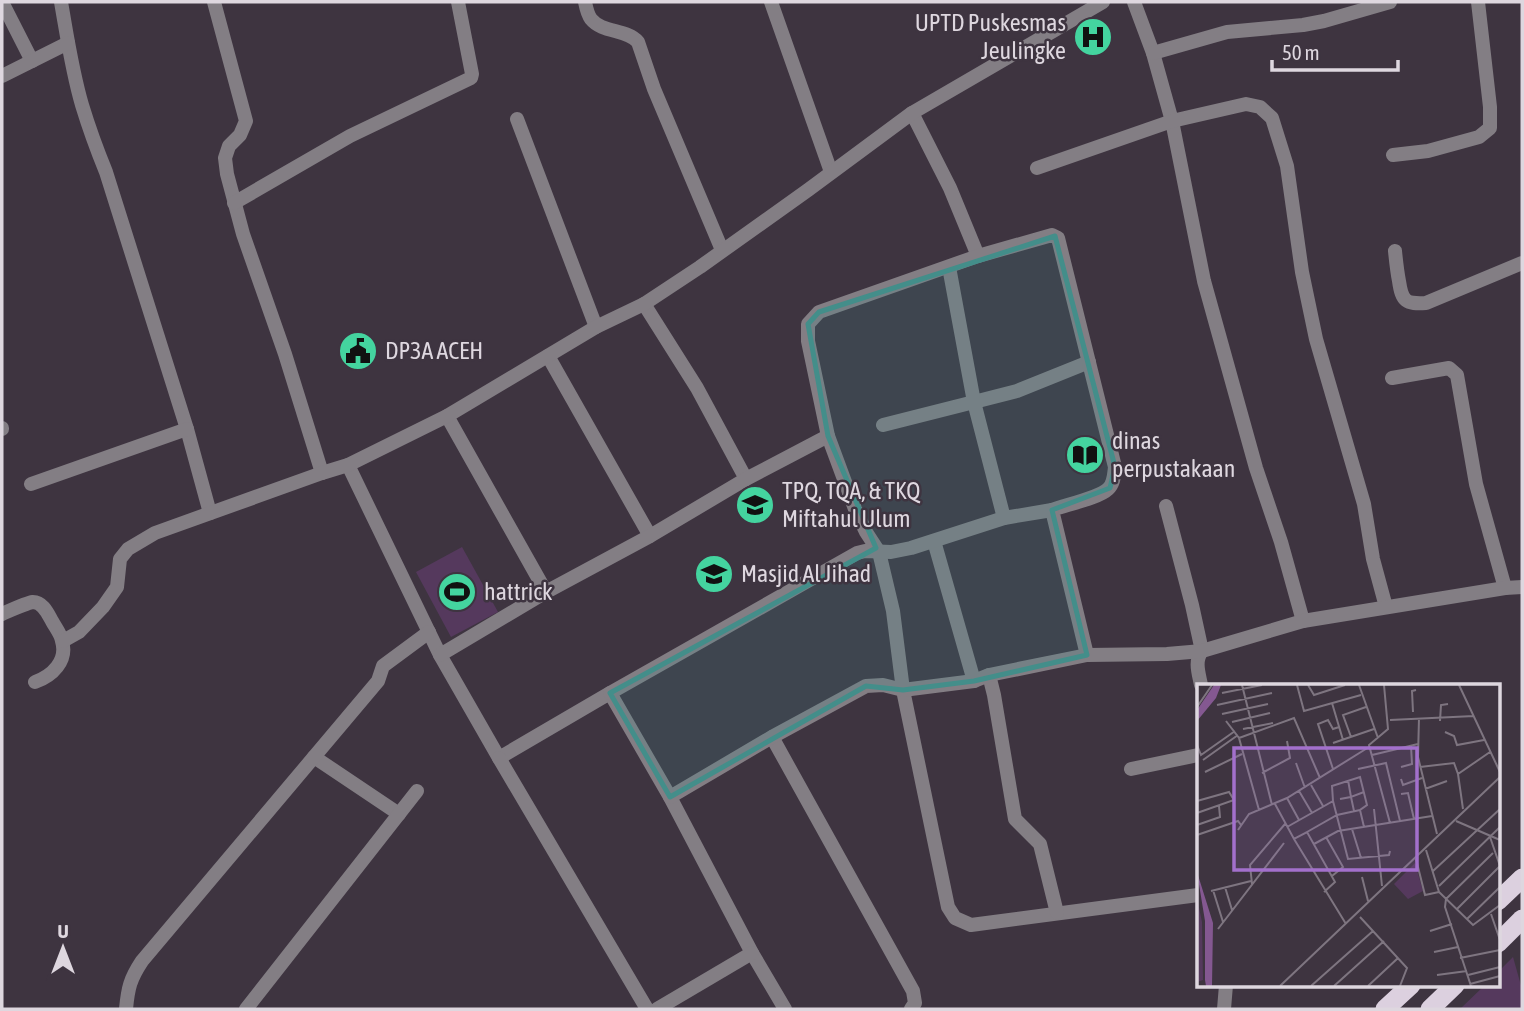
<svg xmlns="http://www.w3.org/2000/svg" width="1524" height="1011" font-family="'Asap Condensed',sans-serif">
<style>
.green{fill:#55395d}
.lines{fill:none;stroke-linecap:round;stroke-linejoin:round}
.minor{stroke:#837e84;stroke-width:14}
.trunk{stroke:#dcd0df;stroke-width:19}
.marked{fill:#438e8a;fill-opacity:0.2;stroke:#438e8a;stroke-width:5;stroke-linejoin:round}
.labels{text-anchor:middle;stroke-width:5;stroke-linejoin:round;paint-order:stroke}
.poi-label{font-size:24px;fill:#ded7df;stroke:#3e3440;text-anchor:start}
.inset-road{fill:none;stroke:#7e7580;stroke-width:2}
.view{fill:#a370cc;fill-opacity:0.15;stroke:#a370cc;stroke-width:3.5}
.inset-edge{fill:none;stroke:#ded7df;stroke-width:3.5}
</style>
<rect width="100%" height="100%" fill="#3e3440"/>
<!-- green -->
<g class="green">
<polygon points="462,547 498,612 451,637 416,572"/>
<polygon points="1513,957 1522,989 1522,1009 1460,1009 1485,985 1498,985 1498,972"/>
</g>
<g class="lines">
<!-- minor -->
<g class="minor">
<polyline points="2,2 32,61"/>
<path d="M61,2C67,36 72,71 82,105C89,128 97,150 106,172L187,429L210,513"/>
<polyline points="214,2 246,121 240,135 229,146 225,158 227,174 243,234 285,354 322,473"/>
<path d="M585,2C586,7 588,15 591,19C602,33 627,29 638,42L654,89L722,250"/>
<polyline points="771,2 831,172"/>
<polyline points="1134,2 1153,53 1172,121 1204,281 1256,468 1281,542 1303,621"/>
<polyline points="1153,53 1227,32 1303,25 1324,21 1390,2"/>
<polyline points="2,76 68,43"/>
<polyline points="912,113 950,188 978,256"/>
<polyline points="517,119 596,327"/>
<polyline points="1393,155 1428,151 1479,137 1490,128 1490,107 1478,2"/>
<polyline points="1037,168 1172,121 1246,104 1260,107 1272,118 1287,166 1302,272 1316,339 1364,504 1373,559 1386,607"/>
<polyline points="234,203 350,136 471,78 472,74 458,2"/>
<path d="M1395,251C1396,261 1397,271 1399,281C1402,302 1406,304 1426,303L1522,263"/>
<polyline points="949,267 974,402 1017,391 1089,362"/>
<polyline points="644,304 697,388 746,479"/>
<polyline points="548,356 650,536"/>
<polyline points="1392,378 1449,368 1457,375 1476,484 1505,588"/>
<polyline points="447,416 546,592"/>
<polyline points="883,425 974,402 1004,518"/>
<polyline points="2,428 2,429"/>
<polyline points="828,436 855,509 866,532 879,552 893,611 903,690 948,907 955,918 971,925 1198,895"/>
<polyline points="348,465 440,655 499,758 610,693 670,797 752,953 785,1009"/>
<polyline points="31,484 187,429"/>
<path d="M1166,506L1192,605L1202,651C1194,661 1199,674 1201,685"/>
<polyline points="934,541 974,681"/>
<path d="M2,614C9,611 26,603 33,602C43,602 48,614 52,621C55,627 61,634 62,641C68,661 52,676 35,682"/>
<polyline points="63,641 79,632 103,607 117,587 120,559 128,549 155,533 322,473 348,465 447,416 596,327 644,304 700,267 808,190 912,113 1103,2"/>
<path d="M440,655L546,592L650,536L746,479L828,436L808,341V324L819,312L978,256L1052,235L1058,238L1115,467C1114,475 1114,484 1108,489C1099,498 1065,505 1052,510L1087,655"/>
<polyline points="989,675 994,695 1015,819 1040,844 1057,913"/>
<polyline points="610,693 857,553 865,551 891,552 911,548 1004,518 1052,510"/>
<polyline points="772,737 913,991 915,1003 911,1009"/>
<polyline points="314,757 399,814"/>
<polyline points="499,758 647,1009"/>
<polyline points="1131,769 1198,755"/>
<polyline points="670,797 772,737 866,686 883,685 903,690 974,681 989,675 1087,655 1167,654 1202,651 1303,621 1505,588 1522,587"/>
<path d="M126,1009C128,988 130,979 142,961L378,681L383,666L429,632"/>
<polyline points="246,1009 417,791"/>
<polyline points="657,1009 752,953"/>
<polyline points="1224,1009 1226,985"/>
</g>
<!-- trunk -->
<g class="trunk">
<polyline points="1498,901 1522,878"/>
<polyline points="1498,943 1522,919"/>
<polyline points="1385,1009 1411,985"/>
<polyline points="1430,1009 1455,985"/>
</g>
</g>
<!-- marked area -->
<path class="marked" d="M1055,236L1115,467L1110,488L1052,510L1087,655L974,681L903,690L866,686L670,797L610,693L876,548L828,436L808,324L819,312Z"/>
<!-- icons -->
<defs>
<symbol id="hospital-disc" viewBox="-11 -11 22 22"><circle r="9.5" fill="#44d49f" stroke="#3e3440"/><path d="M-5-5h3v3.5h4V-5h3V5h-3V1.5h-4V5h-3Z" fill="#111"/></symbol>
<symbol id="civic-disc" viewBox="-11 -11 22 22"><circle r="9.5" fill="#44d49f" stroke="#3e3440"/><path d="M-.6-6.5H3V-4.5H.6V-3L4-1V1h2V6H-6V1h2V-1L-.6-3ZM-1.2 2.5V6h2.4V2.5Z" fill="#111"/></symbol>
<symbol id="library-disc" viewBox="-11 -11 22 22"><circle r="9.5" fill="#44d49f" stroke="#3e3440"/><path d="M-6-4Q-3-5.5-.7-3.5V5Q-3 3-6 4ZM6-4Q3-5.5 .7-3.5V5Q3 3 6 4Z" fill="#111"/></symbol>
<symbol id="school-disc" viewBox="-11 -11 22 22"><circle r="9.5" fill="#44d49f" stroke="#3e3440"/><path d="M0-5L7-2L0 1L-7-2ZM-4 1L0 2.5L4 1V4Q0 6-4 4Z" fill="#111"/></symbol>
<symbol id="stadium-disc" viewBox="-11 -11 22 22"><circle r="9.5" fill="#44d49f" stroke="#3e3440"/><path d="M0-5a6.5 5 0 1 0 0 10a6.5 5 0 1 0 0-10ZM-3.5-1.8h7v3.6h-7Z" fill="#111"/></symbol>
</defs>
<g fill-rule="evenodd">
<use href="#hospital-disc" x="1071" y="15" width="44" height="44"/>
<use href="#civic-disc" x="336" y="329" width="44" height="44"/>
<use href="#library-disc" x="1063" y="433" width="44" height="44"/>
<use href="#school-disc" x="733" y="483" width="44" height="44"/>
<use href="#school-disc" x="692" y="552" width="44" height="44"/>
<use href="#stadium-disc" x="435" y="570" width="44" height="44"/>
</g>
<g class="labels">
<!-- poi labels -->
<g class="poi-label">
<text x="1066" y="31" text-anchor="end">UPTD Puskesmas<tspan x="1066" dy="28">Jeulingke</tspan></text>
<text x="385" y="359">DP3A ACEH</text>
<text x="1112" y="449">dinas<tspan x="1112" dy="28">perpustakaan</tspan></text>
<text x="782" y="499">TPQ, TQA, &amp; TKQ<tspan x="782" dy="28">Miftahul Ulum</tspan></text>
<text x="741" y="582">Masjid Al Jihad</text>
<text x="484" y="600">hattrick</text>
</g>
</g>
<!-- overview -->
<g transform="translate(1197 684)">
<rect width="303" height="303" fill="#3e3440"/>
<path d="M218,179L226,207L211,215L197,200ZM0,214L5,238L6,296L0,298Z" fill="#55395d"/>
<path d="M17,1H24L19,14L0,37V26ZM0,188L16,239L15,302H9L8,296V237Z" fill="#845891"/>
<path class="inset-road" d="M45,1L75,121M100,1L107,27L164,11M111,1L117,11L148,1M162,1L181,54M187,1L191,45L172,61L193,139M262,1L303,88M25,9L65,1M135,19L146,56M20,21L75,9M0,23L15,1M216,28L215,7L219,6M25,30L71,20M222,34L221,73L240,150M193,36L277,32M29,37L42,54L62,126M243,37L244,21L251,20M35,38L73,29M46,45L76,39M248,48L257,52L260,61L287,56M154,53L146,31L169,23M42,54L97,34L123,94M136,59L177,45M0,61L4,71L38,47M175,71L221,60M6,76L41,51M99,79L108,104M204,83L215,80L214,62M223,83L257,79L261,90L293,68M136,85L121,40L131,36L136,45L142,43M161,85L189,79L203,137M8,88L45,70M65,89L93,74L90,57M261,90L266,125M204,95L206,101L225,94M151,96L154,113L167,108M114,101L126,122M228,105L250,97M102,107L115,129M204,110L211,109L217,135M90,114L102,136M143,115L154,113L157,127M0,117L32,108L37,116L0,129M136,117L151,175L192,171L193,167M78,120L97,155L110,148L138,198L127,208M177,125L185,202M259,137L303,156M0,141L23,133L22,122M90,143L136,117L135,102L163,93L170,121L163,126L167,143M155,145L164,174M41,146L52,130L90,114L172,63M110,148L140,131L163,126M0,151L41,137L44,141M129,153L146,183L135,192M293,153L303,182M97,155L149,240M117,160L141,147L235,132M229,166L242,208L276,241L303,221M219,175L228,211L242,208M236,187L303,125M165,193L171,217M55,200L53,181L88,140M242,202L303,143M28,203L35,226M16,206L26,238M14,207L54,197M260,225L303,182M294,230L303,256M163,233L210,284L203,302M270,235L303,203M21,245L87,159M233,247L255,240M237,268L261,263M263,274L303,266M240,291L270,287M271,291L303,283M273,300L303,292M83,302L303,93M114,302L176,247M137,302L187,257M171,302L201,274M274,302L248,223L249,215L296,169"/>
<path class="view" d="M37,64H220V186H37Z"/>
<rect width="303" height="303" class="inset-edge"/>
</g>
<!-- border -->
<rect width="1524" height="1011" fill="none" stroke="#ded7df" stroke-width="7"/>
<!-- north arrow -->
<g transform="translate(63 948)" stroke="#3e3440" stroke-width="5" paint-order="stroke">
<path d="M0-5L12 26L0 18L-12 26Z" fill="#ded7df"/>
<text y="-10" font-size="19" font-weight="bold" text-anchor="middle" fill="#ded7df">U</text>
</g>
<!-- scale -->
<path d="M1272 60v10h126v-10" fill="none" stroke="#ded7df" stroke-width="3.5"/>
<text x="1282" y="60" font-size="21" fill="#ded7df" stroke="#3e3440" stroke-width="5" paint-order="stroke">50 m</text>
</svg>
